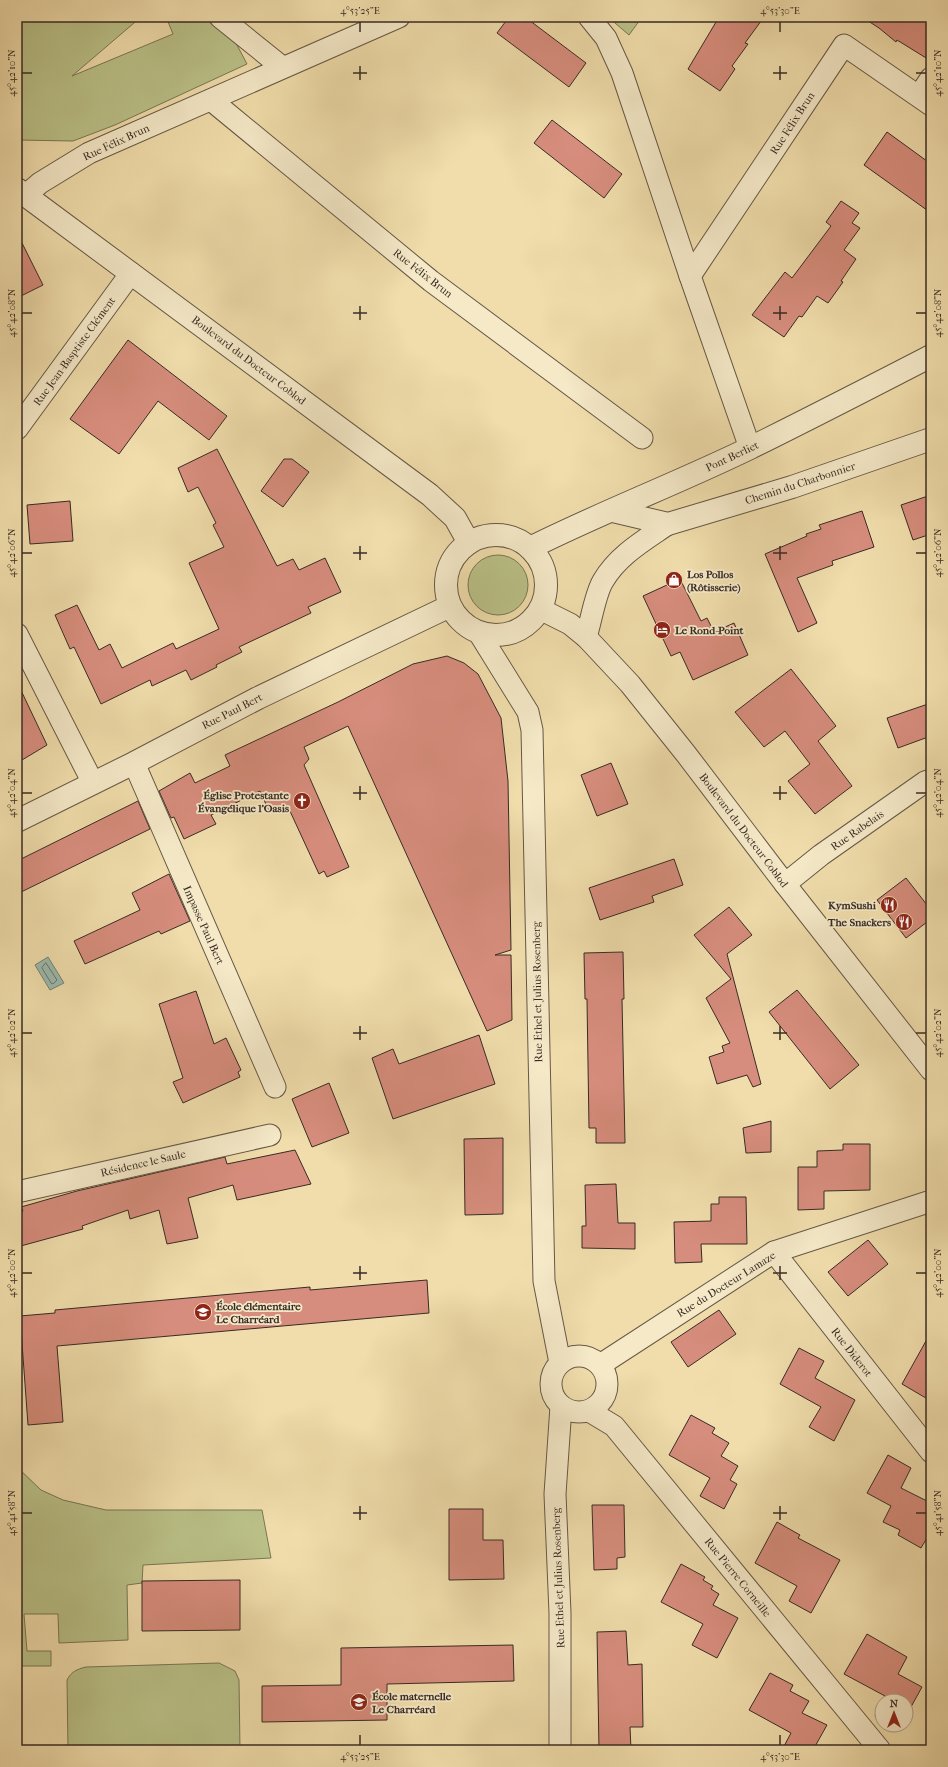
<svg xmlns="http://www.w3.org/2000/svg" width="948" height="1767" font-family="'IM FELL French Canon',serif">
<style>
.green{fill:#bac188;stroke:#797656}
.water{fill:#9bbbae;stroke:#738177}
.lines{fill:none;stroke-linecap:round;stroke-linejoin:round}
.shore{stroke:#6a736a;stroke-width:1}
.building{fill:#d78d7d;stroke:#382b25}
.minor-casing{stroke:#665846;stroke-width:23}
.tertiary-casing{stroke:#665846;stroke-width:24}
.minor{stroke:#f5e9c8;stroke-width:21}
.tertiary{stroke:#f5e9c8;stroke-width:22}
.ticks{fill:none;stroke:#382b25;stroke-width:1.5}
.labels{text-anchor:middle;stroke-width:3.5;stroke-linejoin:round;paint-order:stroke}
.street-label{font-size:11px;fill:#382b25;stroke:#f5e9c8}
.poi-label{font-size:11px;font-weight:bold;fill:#382b25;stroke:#f5e9c8;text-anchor:start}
.neatline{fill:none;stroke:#382b25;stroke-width:1.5}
.ticks-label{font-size:10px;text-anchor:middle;fill:#382b25}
</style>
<rect width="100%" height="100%" fill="#f0ddab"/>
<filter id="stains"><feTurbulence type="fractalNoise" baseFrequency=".005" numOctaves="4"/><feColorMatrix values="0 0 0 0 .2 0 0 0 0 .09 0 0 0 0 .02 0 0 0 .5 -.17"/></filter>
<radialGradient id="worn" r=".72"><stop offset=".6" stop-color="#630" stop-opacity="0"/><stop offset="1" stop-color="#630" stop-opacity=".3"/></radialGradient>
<!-- green -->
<g class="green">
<polygon points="17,17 141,17 72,76 173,34 166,17 210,17 229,30 247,64 115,125 73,141 18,140"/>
<polygon points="608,17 642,17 629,35"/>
<circle cx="498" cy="585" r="30"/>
<polygon points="17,1467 41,1490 63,1500 106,1510 262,1510 271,1558 143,1565 142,1583 127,1585 128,1640 59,1643 58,1614 24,1614 27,1651 51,1651 51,1666 17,1666"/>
<path d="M219,1663L235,1671L239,1680L240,1750H68L67,1680C71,1672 77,1669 86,1667Z"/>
</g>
<!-- water -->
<polygon class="water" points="48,957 64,983 50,990 35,965"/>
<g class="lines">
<!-- shore -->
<polygon class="shore" points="46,963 57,980 53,984 51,983 42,968"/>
</g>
<!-- building -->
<g class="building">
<polygon points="509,17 525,17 586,63 569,87 497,33"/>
<polygon points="719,17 764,17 745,43 748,44 732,66 735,69 720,91 688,69"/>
<polygon points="862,17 931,17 931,61 897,40 896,42 879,28"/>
<polygon points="552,120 622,174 604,198 534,143"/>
<polygon points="887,132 931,164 931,213 864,165"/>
<polygon points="841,201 859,213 852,223 860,228 844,250 856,259 841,281 843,282 828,303 817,296 802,317 799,316 784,337 752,315 785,272 792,278 831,226 826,222"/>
<polygon points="17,233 43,285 17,298"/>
<polygon points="128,340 227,416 209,440 158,401 119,454 70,419"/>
<polygon points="217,449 277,566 293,559 299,570 325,558 341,592 308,607 311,613 239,647 242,652 216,665 217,667 191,680 186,670 152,686 150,680 101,704 74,647 70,649 55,615 77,605 99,650 110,644 122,668 173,643 176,649 219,629 189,563 224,547 213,525 216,523 198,487 188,492 178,468"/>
<polygon points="284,459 292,459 309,472 283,507 261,491"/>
<polygon points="931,495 931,534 913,540 901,505"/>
<polygon points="70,501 73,541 30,544 27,505"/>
<polygon points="862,511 874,547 832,561 833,565 797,578 817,623 798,632 765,554 807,536 806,534 821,529 819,525"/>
<polygon points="680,579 701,621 707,618 714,632 734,623 748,655 693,680 680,652 671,656 643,596"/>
<polygon points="447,656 464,663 478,674 501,718 508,781 511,950 495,955 511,955 512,1020 487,1031 348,726 304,747 309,759 304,765 349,867 327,877 324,871 319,874 289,809 280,813 277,807 269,811 260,791 211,815 216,824 184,839 174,817 171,818 159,791 190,773 195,783 230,766 225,755 338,702 413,664"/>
<polygon points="791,669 836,726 818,741 852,786 815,814 788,781 810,764 785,731 764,747 735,712"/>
<polygon points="17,682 47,745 17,763"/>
<polygon points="931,703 931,736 898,748 887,718"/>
<polygon points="611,763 628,804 597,816 581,775"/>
<polygon points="138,801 150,829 17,894 17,861"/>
<polygon points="674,859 683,885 652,896 654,902 600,920 589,888"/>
<polygon points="169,874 190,921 161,934 159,931 85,964 74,941 140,910 132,893"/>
<polygon points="906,878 931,910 931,919 906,938 877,900"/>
<polygon points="729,907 752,935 727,954 761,1084 753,1087 747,1075 717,1084 709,1057 724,1052 722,1046 730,1043 706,998 731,979 694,935"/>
<polygon points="623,952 624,999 622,999 625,1143 596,1143 596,1128 589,1128 587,999 585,999 584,953"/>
<polygon points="797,990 859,1065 830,1089 769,1012"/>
<polygon points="196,991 214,1044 226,1038 241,1070 238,1072 240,1077 183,1103 173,1082 183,1078 159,1004"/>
<polygon points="479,1035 495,1084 393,1119 372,1058 393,1049 399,1064"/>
<polygon points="329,1083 349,1133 312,1147 292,1099"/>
<polygon points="771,1121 771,1152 746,1153 743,1128"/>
<polygon points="503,1138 503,1214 465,1215 464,1139"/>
<polygon points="843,1144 870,1144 870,1190 824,1191 824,1209 798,1210 798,1167 817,1167 817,1151 843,1150"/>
<polygon points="295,1150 311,1184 237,1200 233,1185 188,1198 198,1238 167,1244 159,1210 130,1219 128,1210 82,1226 83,1229 17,1247 17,1213 23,1211 21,1207 77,1191 225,1157 227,1164"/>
<polygon points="616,1184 618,1223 635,1223 635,1249 582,1248 582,1226 586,1226 585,1185"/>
<polygon points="719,1197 746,1197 747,1244 701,1244 702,1262 675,1263 674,1222 711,1221 711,1204 719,1204"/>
<polygon points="868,1240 888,1264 848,1296 828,1272"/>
<polygon points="427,1280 429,1313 57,1346 63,1422 28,1425 20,1316 55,1313 55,1310 310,1287 310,1290"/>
<polygon points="719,1310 736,1334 688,1367 671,1342"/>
<polygon points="931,1332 931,1401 902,1384"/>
<polygon points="799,1348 824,1361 815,1378 855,1400 834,1441 809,1427 821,1407 780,1384"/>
<polygon points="691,1415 715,1428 712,1433 729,1443 721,1456 738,1466 730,1480 737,1484 724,1509 700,1496 710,1478 669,1455"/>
<polygon points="888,1455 911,1468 901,1488 931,1503 931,1531 921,1548 898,1535 900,1530 883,1522 891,1506 867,1493"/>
<polygon points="592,1505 624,1505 625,1557 617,1558 617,1569 594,1570"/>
<polygon points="449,1509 483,1509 483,1540 503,1540 504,1579 449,1580"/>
<polygon points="777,1522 800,1535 798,1538 840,1560 811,1613 789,1601 797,1586 755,1563"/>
<polygon points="681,1564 705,1577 703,1580 713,1586 711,1589 719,1594 713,1605 738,1618 717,1658 692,1645 703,1624 661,1602"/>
<polygon points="240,1580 240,1630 142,1631 142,1581"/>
<polygon points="626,1631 628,1665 642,1664 643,1727 630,1727 631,1750 599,1750 597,1632"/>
<polygon points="867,1634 907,1657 898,1674 922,1687 906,1716 906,1701 883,1701 885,1696 844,1674"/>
<polygon points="513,1645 514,1681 387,1684 387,1720 262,1722 262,1686 341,1685 341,1648"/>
<polygon points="770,1673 793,1685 790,1691 809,1701 802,1713 827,1725 813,1750 782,1750 791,1733 749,1710"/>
<polygon points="882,1703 882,1720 875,1716"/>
</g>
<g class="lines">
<defs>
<g id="minor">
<polyline points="220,17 282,67"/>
<polyline points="589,17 606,38 622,73 690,276 750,448"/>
<polyline points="919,96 931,78"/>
<polyline points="211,100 431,281 642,438"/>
<polyline points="26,195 40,183 89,153 399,17"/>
<polyline points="690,276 844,45 931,105"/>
<polyline points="17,429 131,273"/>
<polyline points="540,609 570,624 586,637 630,684 686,754 785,884 931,1070"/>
<polyline points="479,633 528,712 532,730 544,1281 560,1363"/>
<polyline points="17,634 93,783"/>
<path d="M586,637C591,622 595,594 603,581C618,555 645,540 668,524"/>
<polyline points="134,763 275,1087"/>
<polyline points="785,884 821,855 925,782 931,780"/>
<polyline points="17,1192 270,1135"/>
<polyline points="774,1252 931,1452"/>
<circle cx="579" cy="1384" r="28"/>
<polyline points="600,1365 774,1252 931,1201"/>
<polyline points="589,1411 614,1426 880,1750"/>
<polyline points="560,1750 560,1613 555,1494 561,1406"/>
</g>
<g id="tertiary">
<polyline points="17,189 430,495 455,518 469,543"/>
<polyline points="613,511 668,524 792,487 931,439"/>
<circle cx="496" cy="585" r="50"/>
<path d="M530,548C602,512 678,483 750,448C811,418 871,387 931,356"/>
<polyline points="17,821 134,763 258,698 450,606"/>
</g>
</defs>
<!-- minor casing -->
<use href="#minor" class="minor-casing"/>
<!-- tertiary casing -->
<use href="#tertiary" class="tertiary-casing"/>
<!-- minor -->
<use href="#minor" class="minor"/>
<!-- tertiary -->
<use href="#tertiary" class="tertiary"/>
</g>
<!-- ticks -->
<path class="ticks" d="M360,22V32M780,22V32M360,66V80M780,66V80M22,73H32M353,73H367M773,73H787M916,73H926M360,306V320M780,306V320M22,313H32M353,313H367M773,313H787M916,313H926M360,546V560M780,546V560M22,553H32M353,553H367M773,553H787M916,553H926M360,786V800M780,786V800M22,793H32M353,793H367M773,793H787M916,793H926M360,1026V1040M780,1026V1040M22,1033H32M353,1033H367M773,1033H787M916,1033H926M360,1266V1280M780,1266V1280M22,1273H32M353,1273H367M773,1273H787M916,1273H926M360,1506V1520M780,1506V1520M22,1513H32M353,1513H367M773,1513H787M916,1513H926M360,1735V1745M780,1735V1745"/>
<!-- icons -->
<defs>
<symbol id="shop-disc" viewBox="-11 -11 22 22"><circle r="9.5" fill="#8f2418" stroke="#f5e9c8"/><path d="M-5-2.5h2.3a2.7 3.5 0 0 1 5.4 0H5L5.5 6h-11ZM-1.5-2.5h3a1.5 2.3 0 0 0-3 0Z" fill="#fff"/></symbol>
<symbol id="hotel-disc" viewBox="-11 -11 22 22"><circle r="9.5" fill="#8f2418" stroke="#f5e9c8"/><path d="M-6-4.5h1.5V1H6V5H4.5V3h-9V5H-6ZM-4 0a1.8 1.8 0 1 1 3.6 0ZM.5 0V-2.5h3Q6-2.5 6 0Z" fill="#fff"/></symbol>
<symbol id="church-disc" viewBox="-11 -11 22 22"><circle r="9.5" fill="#8f2418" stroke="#f5e9c8"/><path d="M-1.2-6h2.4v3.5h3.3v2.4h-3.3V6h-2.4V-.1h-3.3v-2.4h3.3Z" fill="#fff"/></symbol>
<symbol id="restaurant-disc" viewBox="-11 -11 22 22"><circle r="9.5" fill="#8f2418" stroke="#f5e9c8"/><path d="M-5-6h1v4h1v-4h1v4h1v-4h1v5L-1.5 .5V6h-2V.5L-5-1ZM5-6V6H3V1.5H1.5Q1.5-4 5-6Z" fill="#fff"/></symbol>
<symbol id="school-disc" viewBox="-11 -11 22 22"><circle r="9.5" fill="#8f2418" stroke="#f5e9c8"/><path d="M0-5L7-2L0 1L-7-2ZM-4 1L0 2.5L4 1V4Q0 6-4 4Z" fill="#fff"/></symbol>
</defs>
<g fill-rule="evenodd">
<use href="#shop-disc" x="664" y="570" width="20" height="20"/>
<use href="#hotel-disc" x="652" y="620" width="20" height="20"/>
<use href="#church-disc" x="292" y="791" width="20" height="20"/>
<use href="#restaurant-disc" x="879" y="895" width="20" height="20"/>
<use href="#restaurant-disc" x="894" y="912" width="20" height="20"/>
<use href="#school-disc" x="193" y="1302" width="20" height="20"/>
<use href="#school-disc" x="349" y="1692" width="20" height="20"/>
</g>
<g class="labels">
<!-- street labels -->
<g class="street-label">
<text transform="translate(792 123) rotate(-57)" y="4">Rue Félix Brun</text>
<text transform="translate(116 142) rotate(-25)" y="4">Rue Félix Brun</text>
<text transform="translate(423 273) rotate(38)" y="4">Rue Félix Brun</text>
<text transform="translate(74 351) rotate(-54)" y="4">Rue Jean-Basptiste Clément</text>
<text transform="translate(249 360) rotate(37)" y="4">Boulevard du Docteur Coblod</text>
<text transform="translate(732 456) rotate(-25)" y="4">Pont Berliet</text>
<text transform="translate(800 483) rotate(-18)" y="4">Chemin du Charbonnier</text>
<text transform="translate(232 711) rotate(-27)" y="4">Rue Paul Bert</text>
<text transform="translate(744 830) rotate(53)" y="4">Boulevard du Docteur Coblod</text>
<text transform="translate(857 830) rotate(-35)" y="4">Rue Rabelais</text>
<text transform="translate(204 925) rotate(66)" y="4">Impasse Paul Bert</text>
<text transform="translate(537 992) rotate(-91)" y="4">Rue Ethel et Julius Rosenberg</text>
<text transform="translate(143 1163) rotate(-13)" y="4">Résidence le Saule</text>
<text transform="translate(726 1284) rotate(-32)" y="4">Rue du Docteur Lamaze</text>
<text transform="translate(852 1352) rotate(52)" y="4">Rue Diderot</text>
<text transform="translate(738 1577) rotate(51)" y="4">Rue Pierre Corneille</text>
<text transform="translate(558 1578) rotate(-92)" y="4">Rue Ethel et Julius Rosenberg</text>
</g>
<!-- poi labels -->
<g class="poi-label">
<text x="687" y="578">Los Pollos<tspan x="687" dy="13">(Rôtisserie)</tspan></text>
<text x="675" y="634">Le Rond-Point</text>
<text x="289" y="799" text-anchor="end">Église Protestante<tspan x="289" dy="13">Évangélique l’Oasis</tspan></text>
<text x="876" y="909" text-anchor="end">KymSushi</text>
<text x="891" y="926" text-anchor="end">The Snackers</text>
<text x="216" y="1310">École élémentaire<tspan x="216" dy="13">Le Charréard</tspan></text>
<text x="372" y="1700">École maternelle<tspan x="372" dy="13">Le Charréard</tspan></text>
</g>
</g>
<!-- margin -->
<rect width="948" height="1767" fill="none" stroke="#f0ddab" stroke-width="44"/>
<!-- north arrow -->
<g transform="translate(894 1713)"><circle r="19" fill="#f5e9c8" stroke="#a99d87"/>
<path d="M0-3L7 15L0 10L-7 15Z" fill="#8f2418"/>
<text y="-6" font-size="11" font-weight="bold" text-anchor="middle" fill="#382b25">N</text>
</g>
<rect x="22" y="22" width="904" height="1723" class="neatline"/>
<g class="ticks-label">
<text x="360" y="14">4°53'25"E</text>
<text x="780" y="14">4°53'30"E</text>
<text transform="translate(11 73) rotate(-90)" y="4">45°42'10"N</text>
<text transform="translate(937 73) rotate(-90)" y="4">45°42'10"N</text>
<text transform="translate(11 313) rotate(-90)" y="4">45°42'08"N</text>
<text transform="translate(937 313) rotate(-90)" y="4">45°42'08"N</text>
<text transform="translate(11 553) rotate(-90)" y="4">45°42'06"N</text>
<text transform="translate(937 553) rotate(-90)" y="4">45°42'06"N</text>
<text transform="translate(11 793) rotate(-90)" y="4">45°42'04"N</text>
<text transform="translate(937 793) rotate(-90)" y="4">45°42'04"N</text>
<text transform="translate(11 1033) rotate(-90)" y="4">45°42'02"N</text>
<text transform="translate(937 1033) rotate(-90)" y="4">45°42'02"N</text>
<text transform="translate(11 1273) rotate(-90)" y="4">45°42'00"N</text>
<text transform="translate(937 1273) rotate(-90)" y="4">45°42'00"N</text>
<text transform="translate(11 1513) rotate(-90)" y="4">45°41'58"N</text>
<text transform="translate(937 1513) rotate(-90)" y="4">45°41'58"N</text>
<text x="360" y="1760">4°53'25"E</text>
<text x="780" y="1760">4°53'30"E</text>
</g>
<rect width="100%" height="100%" filter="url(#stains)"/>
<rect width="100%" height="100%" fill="url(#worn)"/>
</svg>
